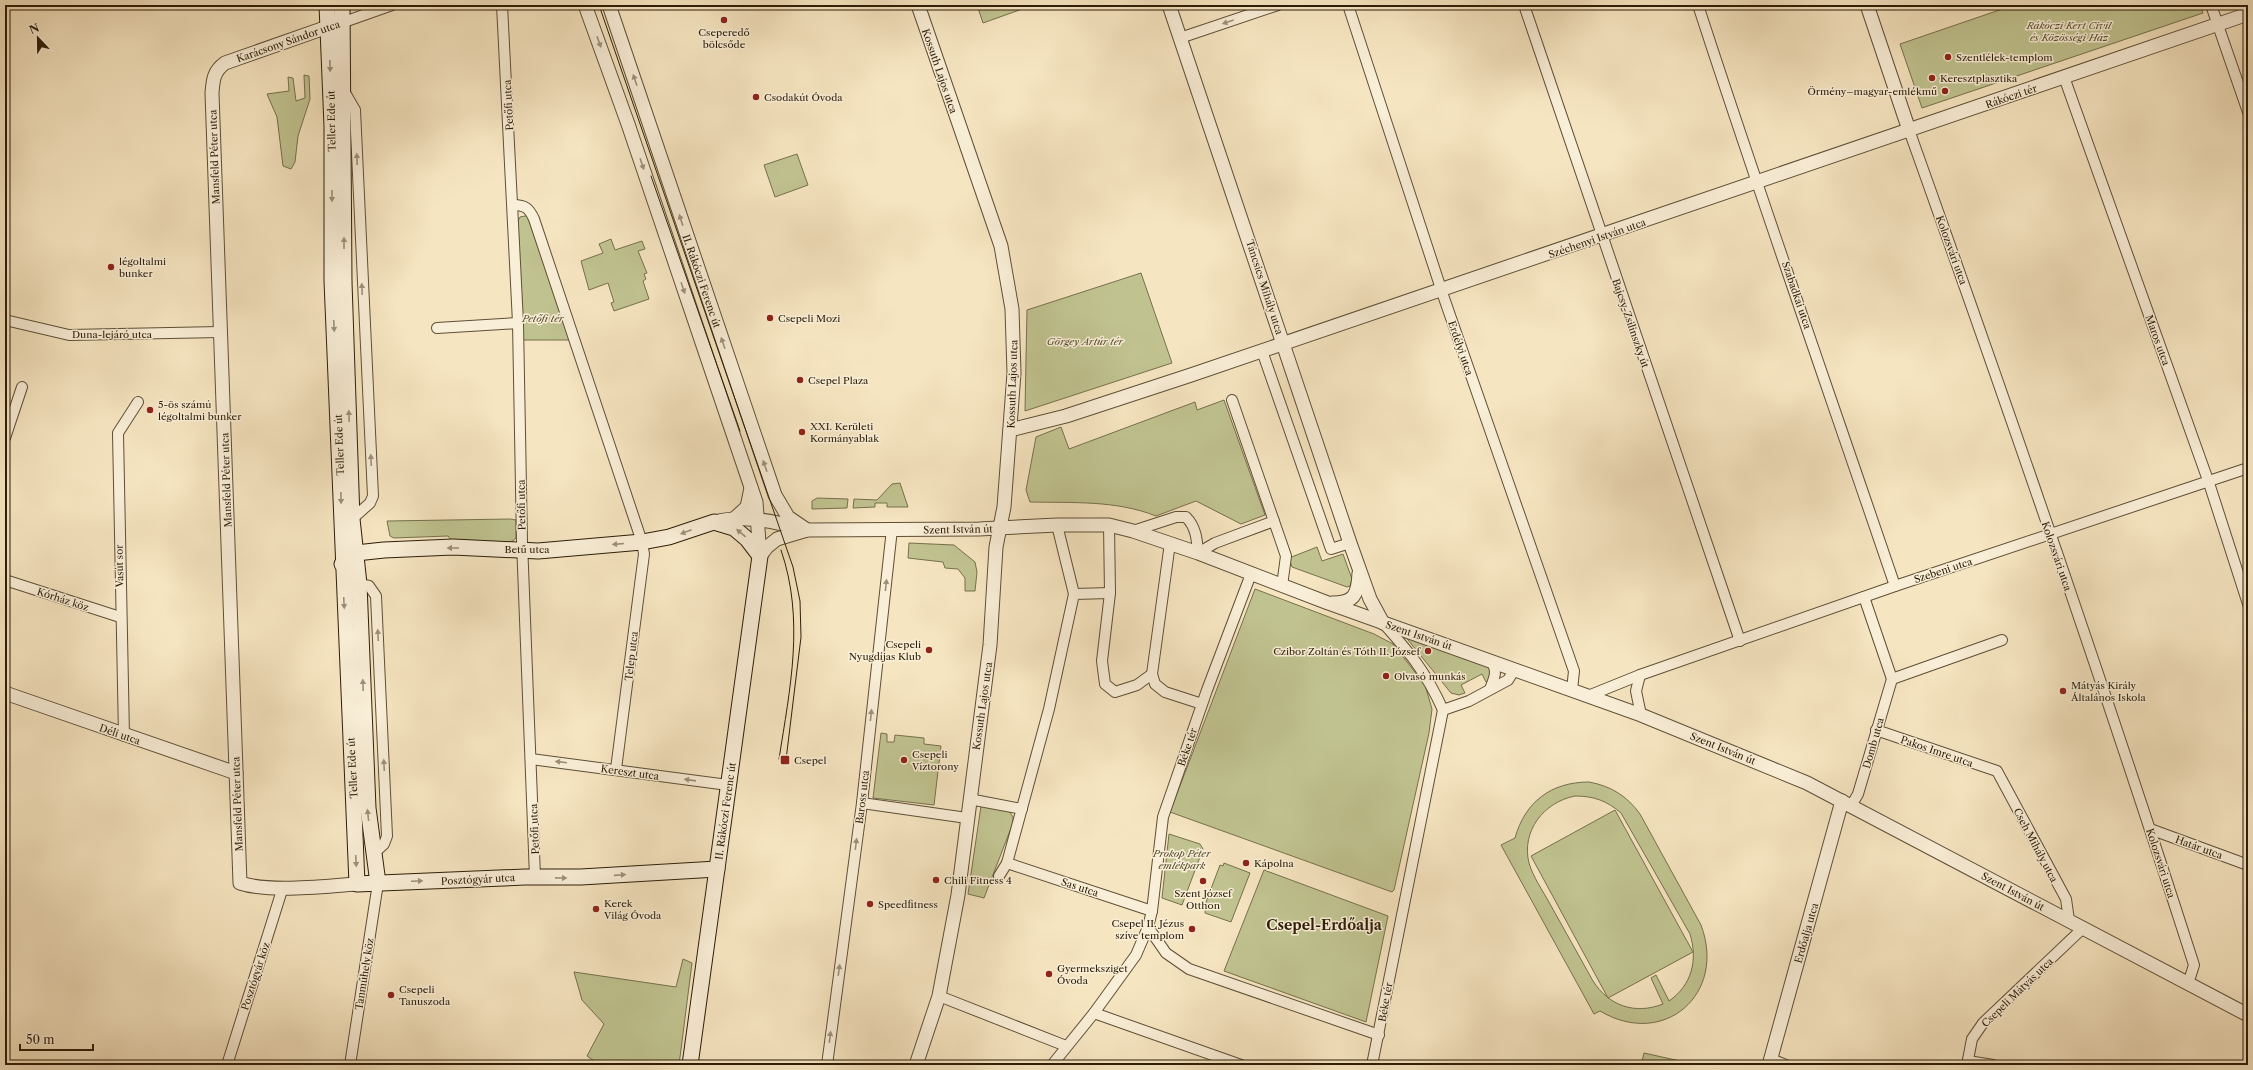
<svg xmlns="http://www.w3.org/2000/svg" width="2253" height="1070" font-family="'Libre Caslon Text',serif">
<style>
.green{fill:#c0c390;stroke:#76704c;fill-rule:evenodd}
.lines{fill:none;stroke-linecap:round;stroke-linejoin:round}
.minor-casing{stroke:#5e4f36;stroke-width:12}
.tertiary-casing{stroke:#5e4f36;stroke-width:15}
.secondary-casing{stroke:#2c1d07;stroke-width:17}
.minor{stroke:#f9eed7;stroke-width:10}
.tertiary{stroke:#f9eed7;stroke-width:13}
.secondary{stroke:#f9eed7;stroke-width:15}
.tram{stroke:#2c1d07;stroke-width:1}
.oneway{fill:#9d9079}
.poi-dot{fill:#8f2418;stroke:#f9eed7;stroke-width:1.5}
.labels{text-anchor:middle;stroke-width:3;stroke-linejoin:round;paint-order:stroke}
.park-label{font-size:10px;font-style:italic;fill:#584f30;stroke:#f9eed7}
.poi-label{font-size:10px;fill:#2c1d07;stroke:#f9eed7;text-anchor:start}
.street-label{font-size:10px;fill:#2c1d07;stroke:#f9eed7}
.district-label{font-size:14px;font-weight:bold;fill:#2c1d07;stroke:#f9eed7}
</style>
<rect width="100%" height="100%" fill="#f6e5c1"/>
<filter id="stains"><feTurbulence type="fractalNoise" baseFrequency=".005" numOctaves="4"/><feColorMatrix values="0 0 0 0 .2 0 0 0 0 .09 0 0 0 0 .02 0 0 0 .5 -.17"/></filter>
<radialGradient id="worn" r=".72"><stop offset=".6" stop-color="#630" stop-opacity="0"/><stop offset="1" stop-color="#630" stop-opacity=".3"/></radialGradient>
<!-- green -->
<g class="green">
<polygon points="977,5 1024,5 1025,8 983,23"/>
<polygon points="2014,5 2200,5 2203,13 1922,108 1900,44"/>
<polygon points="304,75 309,76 310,99 298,136 295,162 291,169 283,166 277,117 267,94 289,91 288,77 293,78 296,101 305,98"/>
<polygon points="797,154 808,185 775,197 764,165"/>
<polygon points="525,216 529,216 573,340 522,340 518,221 520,217"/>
<polygon points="611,239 615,250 642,241 645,249 638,251 647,273 644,274 646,279 643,281 649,299 614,311 611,303 614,302 608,283 589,290 581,261 603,253 599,244"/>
<polygon points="1141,273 1172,363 1025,411 1027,310"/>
<path d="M1224,400L1265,515L1241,524L1196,501L1156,516C1116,500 1072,503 1030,502L1026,490L1036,437L1061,427L1069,449L1195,402L1197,410Z"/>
<polygon points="900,483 908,507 887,507 887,503 875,503 875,507 853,508 854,499 877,500 892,484"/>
<polygon points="817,498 848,499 847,508 812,509 812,501"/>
<polygon points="510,519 516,520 516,538 508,545 452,541 448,536 394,538 390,536 387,521"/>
<polygon points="909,543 954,545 975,562 977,572 975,591 965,591 965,578 958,569 945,568 943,562 908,558"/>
<polygon points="1317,547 1322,561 1343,554 1352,579 1350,586 1347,587 1292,567 1289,558"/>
<polygon points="1255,589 1374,634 1393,644 1425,685 1432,709 1429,733 1394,890 1392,892 1170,812"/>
<polygon points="1404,635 1491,666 1490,680 1486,682 1482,674 1461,685 1465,693 1459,695 1451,693"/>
<polygon points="881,733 887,734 887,742 894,742 895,735 924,738 924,744 941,746 934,805 873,798"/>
<path d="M1589,782C1611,786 1627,796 1640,814L1701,925C1727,994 1664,1049 1600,1011L1594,1014L1501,845L1515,838C1525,802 1551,782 1589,782ZM1575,796C1594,796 1607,801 1621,813L1690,934C1698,960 1692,985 1669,1001L1656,975L1651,978L1663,1004C1635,1015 1609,1006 1593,981C1579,955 1564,930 1550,904C1543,891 1533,877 1529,863C1521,831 1544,802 1575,796Z"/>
<polygon points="981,806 1009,811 1013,817 1013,823 984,898 968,894"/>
<polygon points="1615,810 1693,952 1608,998 1531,856"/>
<polygon points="1169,834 1200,844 1203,849 1182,905 1162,898"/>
<polygon points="1224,863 1250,873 1231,922 1205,913 1206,902 1220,865 1223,866"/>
<polygon points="1264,870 1388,916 1366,1022 1224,971"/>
<polygon points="683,959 692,963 679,1065 600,1065 587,1056 604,1024 582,1000 574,972 676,987"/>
<polygon points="1644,1053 1698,1065 1641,1065"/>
</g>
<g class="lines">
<defs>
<g id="minor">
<polyline points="502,5 518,323 522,542 535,877"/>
<polyline points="1348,5 1444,298 1574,671 1572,690"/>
<polyline points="1524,5 1740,641"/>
<path d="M1698,5C1761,199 1829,392 1895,586"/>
<polyline points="2211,5 2248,112"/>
<polyline points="344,22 392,5"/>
<polyline points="1180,38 1278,5"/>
<polyline points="2064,77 2209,483 2248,604"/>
<polyline points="344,91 355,110 373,496 370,503 352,519"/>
<path d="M1909,130C2008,407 2104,685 2194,965L2188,984"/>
<path d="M513,205C525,205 529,208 534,219L642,542L644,554L616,769"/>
<polyline points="5,320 69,335 220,332"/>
<polyline points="437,328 518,323"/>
<polyline points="1262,351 1331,549 1350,543"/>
<polyline points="1232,400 1286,556 1282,586"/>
<polyline points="5,438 22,387"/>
<polyline points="1057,525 1074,594"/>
<polyline points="1109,525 1110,593 1102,661 1105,684 1115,692 1137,685 1152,674"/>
<path d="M1133,531L1176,517H1186C1196,527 1197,539 1198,553L1215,543L1274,521"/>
<polyline points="1170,543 1152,674 1155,684 1165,692 1202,704"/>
<polyline points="5,580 120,617"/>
<polyline points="359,584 369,586 376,596 387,836 384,844 373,854"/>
<polyline points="1864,597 1892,679"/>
<path d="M1383,623C1410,653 1426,672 1443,710"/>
<path d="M1490,660C1498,670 1495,677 1490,689"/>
<polyline points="1640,675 1636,691 1641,715"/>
<polyline points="1588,696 1640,675 1895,586 2248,468"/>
<polyline points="1443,710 1469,701 1508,680 1515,669"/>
<polyline points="1876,730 1997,771 2066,899 2069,920"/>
<polyline points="124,736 118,433 138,402"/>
<polyline points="531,759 728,785"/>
<polyline points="969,799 1022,809"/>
<polyline points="862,803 967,818"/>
<polyline points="1851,806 1858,794 1892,679 2002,640"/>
<polyline points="2150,829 2248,865"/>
<polyline points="1007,863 1152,911"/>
<polyline points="999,876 1007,863 1049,709 1074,594 1110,593"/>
<polyline points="1148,927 1166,953 1189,969 1379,1035"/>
<polyline points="939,996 1066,1046"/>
<polyline points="1094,1013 1241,1065"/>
<polyline points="1771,1059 1786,1065"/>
<polyline points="1968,1061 1993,1065"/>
<polyline points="227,1065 283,887"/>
<polyline points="350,1065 378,883"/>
<polyline points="827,1065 862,803 892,529"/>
<polyline points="1052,1065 1094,1013 1136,955 1148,927 1152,911 1163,817 1207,690 1251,574"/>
<polyline points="1372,1065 1443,710"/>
<polyline points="1967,1065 1972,1039 1983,1023 2083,928"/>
</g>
<g id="tertiary">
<polyline points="585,5 628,124 756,502 760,556"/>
<polyline points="609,5 775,495 788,517 807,530"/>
<polyline points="1169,5 1350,543 1370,599 1383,623"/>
<polyline points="1867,5 1909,130"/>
<path d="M336,24L225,63C214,71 213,79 212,93L240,883C271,893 324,886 357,884"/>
<polyline points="1010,430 1066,416 1191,375 2248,14"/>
<polyline points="735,518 747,507 751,488"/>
<path d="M714,522C742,515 770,520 797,528"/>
<polyline points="760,556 767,547 777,539 807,530 979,529 1057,525 1109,525 1133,531 1198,553 1328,603 1641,715 1807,783 2248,1015"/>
<path d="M1332,603C1354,603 1358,595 1359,573"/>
<polyline points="5,693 236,773"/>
<polyline points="916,1065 939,996 958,895 990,645 996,547 1004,507 1014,373 1012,309 1001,246 918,5"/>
<polyline points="1769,1065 1842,801"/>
</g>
<g id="secondary">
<polyline points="327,5 332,126 332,281 357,884 525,877 581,877 717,869"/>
<polyline points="342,5 344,282 352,519 359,584 368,808 378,883"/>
<polyline points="342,564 347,558 356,553 384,550 453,547 538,551 642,542 669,537 714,522 734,528 747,539 760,556 690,1065"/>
</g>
</defs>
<!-- minor casing -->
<use href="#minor" class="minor-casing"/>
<!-- tertiary casing -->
<use href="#tertiary" class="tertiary-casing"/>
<!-- secondary casing -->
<use href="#secondary" class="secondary-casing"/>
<!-- minor -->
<use href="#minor" class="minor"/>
<!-- tertiary -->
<use href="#tertiary" class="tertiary"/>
<!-- secondary -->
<use href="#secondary" class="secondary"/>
<!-- tram -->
<g class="tram">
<polyline points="599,5 793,567 800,601 801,637 786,760"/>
<polyline points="651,176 740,431"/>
<path d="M779,759C790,688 805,620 781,550"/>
</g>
</g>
<!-- one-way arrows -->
<defs><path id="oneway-solid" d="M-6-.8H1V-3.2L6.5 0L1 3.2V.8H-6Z"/></defs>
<g class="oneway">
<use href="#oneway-solid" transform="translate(1228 22) rotate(161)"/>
<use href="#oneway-solid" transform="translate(599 42) rotate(70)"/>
<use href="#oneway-solid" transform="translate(330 66) rotate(88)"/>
<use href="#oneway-solid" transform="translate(635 80) rotate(-109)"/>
<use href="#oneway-solid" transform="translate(357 159) rotate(-92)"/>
<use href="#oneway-solid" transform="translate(642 164) rotate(71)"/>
<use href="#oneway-solid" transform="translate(332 196) rotate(90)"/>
<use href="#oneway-solid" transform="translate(681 220) rotate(-108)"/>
<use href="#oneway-solid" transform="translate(344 243) rotate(-90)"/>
<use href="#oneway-solid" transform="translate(683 288) rotate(71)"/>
<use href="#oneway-solid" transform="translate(362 289) rotate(-92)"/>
<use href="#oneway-solid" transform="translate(334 326) rotate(87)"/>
<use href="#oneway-solid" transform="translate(723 343) rotate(-109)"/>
<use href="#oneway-solid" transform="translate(349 416) rotate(-92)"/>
<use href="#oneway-solid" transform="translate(371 460) rotate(-93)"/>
<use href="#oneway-solid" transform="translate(765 466) rotate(-109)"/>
<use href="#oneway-solid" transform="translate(341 498) rotate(89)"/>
<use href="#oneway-solid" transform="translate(686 532) rotate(159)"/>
<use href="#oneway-solid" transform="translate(741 533) rotate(-140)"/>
<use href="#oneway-solid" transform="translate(618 544) rotate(175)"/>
<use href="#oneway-solid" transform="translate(453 548) rotate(180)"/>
<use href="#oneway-solid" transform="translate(886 585) rotate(-84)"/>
<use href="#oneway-solid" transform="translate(344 603) rotate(87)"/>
<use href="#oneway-solid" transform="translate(378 635) rotate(-93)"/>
<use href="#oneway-solid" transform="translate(363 685) rotate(-92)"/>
<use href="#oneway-solid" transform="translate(871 715) rotate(-84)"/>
<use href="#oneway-solid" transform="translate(561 762) rotate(-173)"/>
<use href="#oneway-solid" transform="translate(384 765) rotate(-93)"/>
<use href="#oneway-solid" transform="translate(690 780) rotate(-172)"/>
<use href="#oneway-solid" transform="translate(368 815) rotate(-96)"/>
<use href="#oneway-solid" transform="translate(856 844) rotate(-83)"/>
<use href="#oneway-solid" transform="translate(356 861) rotate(87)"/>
<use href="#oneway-solid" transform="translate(620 875) rotate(-4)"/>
<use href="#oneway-solid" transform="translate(561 878) rotate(1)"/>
<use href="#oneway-solid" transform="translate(417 881) rotate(-3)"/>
<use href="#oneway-solid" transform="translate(839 970) rotate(-82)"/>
<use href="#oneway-solid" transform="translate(830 1037) rotate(-83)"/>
</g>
<!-- markers -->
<g class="poi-dot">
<circle cx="724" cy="20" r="4"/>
<circle cx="1948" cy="57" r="4"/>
<circle cx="1932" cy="78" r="4"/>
<circle cx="1945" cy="91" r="4"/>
<circle cx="756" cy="97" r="4"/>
<circle cx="111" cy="267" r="4"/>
<circle cx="770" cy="318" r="4"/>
<circle cx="800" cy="380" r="4"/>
<circle cx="150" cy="410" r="4"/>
<circle cx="802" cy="432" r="4"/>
<circle cx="929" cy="650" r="4"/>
<circle cx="1428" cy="651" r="4"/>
<circle cx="1386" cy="676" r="4"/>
<circle cx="2063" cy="691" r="4"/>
<rect x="780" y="755" width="10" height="10" rx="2"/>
<circle cx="904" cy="760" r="4"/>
<circle cx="1246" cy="863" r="4"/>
<circle cx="936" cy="880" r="4"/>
<circle cx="1203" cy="881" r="4"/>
<circle cx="870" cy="904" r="4"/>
<circle cx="596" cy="909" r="4"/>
<circle cx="1192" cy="929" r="4"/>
<circle cx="1049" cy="974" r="4"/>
<circle cx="391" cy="995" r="4"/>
</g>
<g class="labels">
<!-- park labels -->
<g class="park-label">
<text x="2069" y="29">Rákóczi Kert Civil<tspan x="2069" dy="12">és Közösségi Ház</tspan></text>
<text x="543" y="322">Petőfi tér</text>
<text x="1085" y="345">Görgey Artúr tér</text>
<text x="1182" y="857">Prokop Péter<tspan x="1182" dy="12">emlékpark</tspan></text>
</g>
<!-- poi labels -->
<g class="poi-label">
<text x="724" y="36" text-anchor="middle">Cseperedő<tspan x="724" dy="12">bölcsőde</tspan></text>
<text x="1956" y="61">Szentlélek-templom</text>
<text x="1940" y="82">Keresztplasztika</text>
<text x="1937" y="95" text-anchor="end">Örmény–magyar-emlékmű</text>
<text x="764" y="101">Csodakút Óvoda</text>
<text x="119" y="265">légoltalmi<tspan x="119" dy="12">bunker</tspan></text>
<text x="778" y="322">Csepeli Mozi</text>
<text x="808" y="384">Csepel Plaza</text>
<text x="158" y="408">5-ös számú<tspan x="158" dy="12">légoltalmi bunker</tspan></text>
<text x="810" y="430">XXI. Kerületi<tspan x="810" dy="12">Kormányablak</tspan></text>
<text x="921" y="648" text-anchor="end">Csepeli<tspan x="921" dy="12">Nyugdíjas Klub</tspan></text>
<text x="1420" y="655" text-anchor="end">Czibor Zoltán és Tóth II. József</text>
<text x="1394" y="680">Olvasó munkás</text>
<text x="2071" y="689">Mátyás Király<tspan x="2071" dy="12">Általános Iskola</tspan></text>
<text x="912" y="758">Csepeli<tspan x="912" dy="12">Víztorony</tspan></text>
<text x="794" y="764">Csepel</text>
<text x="1254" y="867">Kápolna</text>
<text x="944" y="884">Chili Fitness 4</text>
<text x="1203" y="897" text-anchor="middle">Szent József<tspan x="1203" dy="12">Otthon</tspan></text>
<text x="604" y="907">Kerek<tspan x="604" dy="12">Világ Óvoda</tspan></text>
<text x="878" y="908">Speedfitness</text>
<text x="1184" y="927" text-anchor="end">Csepel II. Jézus<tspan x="1184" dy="12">szíve templom</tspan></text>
<text x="1057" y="972">Gyermeksziget<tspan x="1057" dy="12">Óvoda</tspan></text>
<text x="399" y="993">Csepeli<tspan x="399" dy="12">Tanuszoda</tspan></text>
</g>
<!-- street labels -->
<g class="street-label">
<text transform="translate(288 41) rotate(-19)" y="4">Karácsony Sándor utca</text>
<text transform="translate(940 71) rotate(71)" y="4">Kossuth Lajos utca</text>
<text transform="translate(2011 96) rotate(-19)" y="4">Rákóczi tér</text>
<text transform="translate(508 105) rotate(-93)" y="4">Petőfi utca</text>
<text transform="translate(331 121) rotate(-91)" y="4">Teller Ede út</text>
<text transform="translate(214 157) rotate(-92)" y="4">Mansfeld Péter utca</text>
<text transform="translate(1597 238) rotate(-19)" y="4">Széchenyi István utca</text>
<text transform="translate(1952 250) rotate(70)" y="4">Kolozsvári utca</text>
<text transform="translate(702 281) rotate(71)" y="4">II. Rákóczi Ferenc út</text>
<text transform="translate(1265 287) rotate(72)" y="4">Táncsics Mihály utca</text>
<text transform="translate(1797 295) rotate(71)" y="4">Szabadkai utca</text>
<text transform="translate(1631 323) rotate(71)" y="4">Bajcsy-Zsilinszky út</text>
<text x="112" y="338">Duna-lejáró utca</text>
<text transform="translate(2158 340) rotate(70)" y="4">Maros utca</text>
<text transform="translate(1461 348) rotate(71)" y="4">Erdélyi utca</text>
<text transform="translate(1012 384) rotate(-88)" y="4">Kossuth Lajos utca</text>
<text transform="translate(339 445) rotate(-92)" y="4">Teller Ede út</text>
<text transform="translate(226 480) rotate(-92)" y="4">Mansfeld Péter utca</text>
<text transform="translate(521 505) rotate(-91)" y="4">Petőfi utca</text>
<text transform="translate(958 529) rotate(-1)" y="4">Szent István út</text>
<text x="527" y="553">Betű utca</text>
<text transform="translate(2057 556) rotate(71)" y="4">Kolozsvári utca</text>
<text transform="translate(119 566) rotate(-91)" y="4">Vasút sor</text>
<text transform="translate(1943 570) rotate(-18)" y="4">Szebeni utca</text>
<text transform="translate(63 599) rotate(18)" y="4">Kórház köz</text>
<text transform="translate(1419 635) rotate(19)" y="4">Szent István út</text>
<text transform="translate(631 656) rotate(-83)" y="4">Telep utca</text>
<text transform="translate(982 706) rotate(-82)" y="4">Kossuth Lajos utca</text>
<text transform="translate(120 734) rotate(19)" y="4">Déli utca</text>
<text transform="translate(1873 743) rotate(-74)" y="4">Domb utca</text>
<text transform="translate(1187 747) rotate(-71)" y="4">Béke tér</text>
<text transform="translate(1723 748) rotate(22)" y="4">Szent István út</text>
<text transform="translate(1937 751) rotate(19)" y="4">Pakos Imre utca</text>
<text transform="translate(352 768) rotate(-93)" y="4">Teller Ede út</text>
<text transform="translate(630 772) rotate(8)" y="4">Kereszt utca</text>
<text transform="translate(862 797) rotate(-83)" y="4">Baross utca</text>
<text transform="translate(237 804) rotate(-92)" y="4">Mansfeld Péter utca</text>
<text transform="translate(725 811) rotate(-82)" y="4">II. Rákóczi Ferenc út</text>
<text transform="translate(534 829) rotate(-92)" y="4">Petőfi utca</text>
<text transform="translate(2036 845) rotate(62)" y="4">Cseh Mihály utca</text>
<text transform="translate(2199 847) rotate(20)" y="4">Határ utca</text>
<text transform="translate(2161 863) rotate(72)" y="4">Kolozsvári utca</text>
<text transform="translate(478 879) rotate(-3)" y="4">Posztógyár utca</text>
<text transform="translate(1080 887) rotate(18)" y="4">Sas utca</text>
<text transform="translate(2013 891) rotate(28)" y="4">Szent István út</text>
<text transform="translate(1806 933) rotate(-74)" y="4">Erdőalja utca</text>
<text transform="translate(364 974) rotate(-81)" y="4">Tanműhely köz</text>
<text transform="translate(255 976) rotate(-72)" y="4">Posztógyár köz</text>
<text transform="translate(2017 992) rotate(-44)" y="4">Csepeli Mátyás utca</text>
<text transform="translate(1385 1002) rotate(-80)" y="4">Béke tér</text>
</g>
<!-- district labels -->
<g class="district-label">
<text x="1324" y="930">Csepel-Erdőalja</text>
</g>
</g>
<!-- margin -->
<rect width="2253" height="1070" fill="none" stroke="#f6e5c1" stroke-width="20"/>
<rect x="6" y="6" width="2241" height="1058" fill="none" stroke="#2c1d07" stroke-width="2"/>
<rect x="10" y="10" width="2233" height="1050" fill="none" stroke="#2c1d07"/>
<!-- north arrow -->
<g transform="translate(38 38) rotate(338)" stroke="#f9eed7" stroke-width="3" paint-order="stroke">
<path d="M0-3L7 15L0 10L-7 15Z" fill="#2c1d07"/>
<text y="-6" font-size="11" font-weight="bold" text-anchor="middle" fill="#2c1d07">N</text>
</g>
<!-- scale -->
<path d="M20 1044v6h73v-6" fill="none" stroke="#2c1d07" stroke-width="2"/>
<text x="26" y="1044" font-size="12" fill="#2c1d07" stroke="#f9eed7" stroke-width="3" paint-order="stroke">50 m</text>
<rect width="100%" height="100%" filter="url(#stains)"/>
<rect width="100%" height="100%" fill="url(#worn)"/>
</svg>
